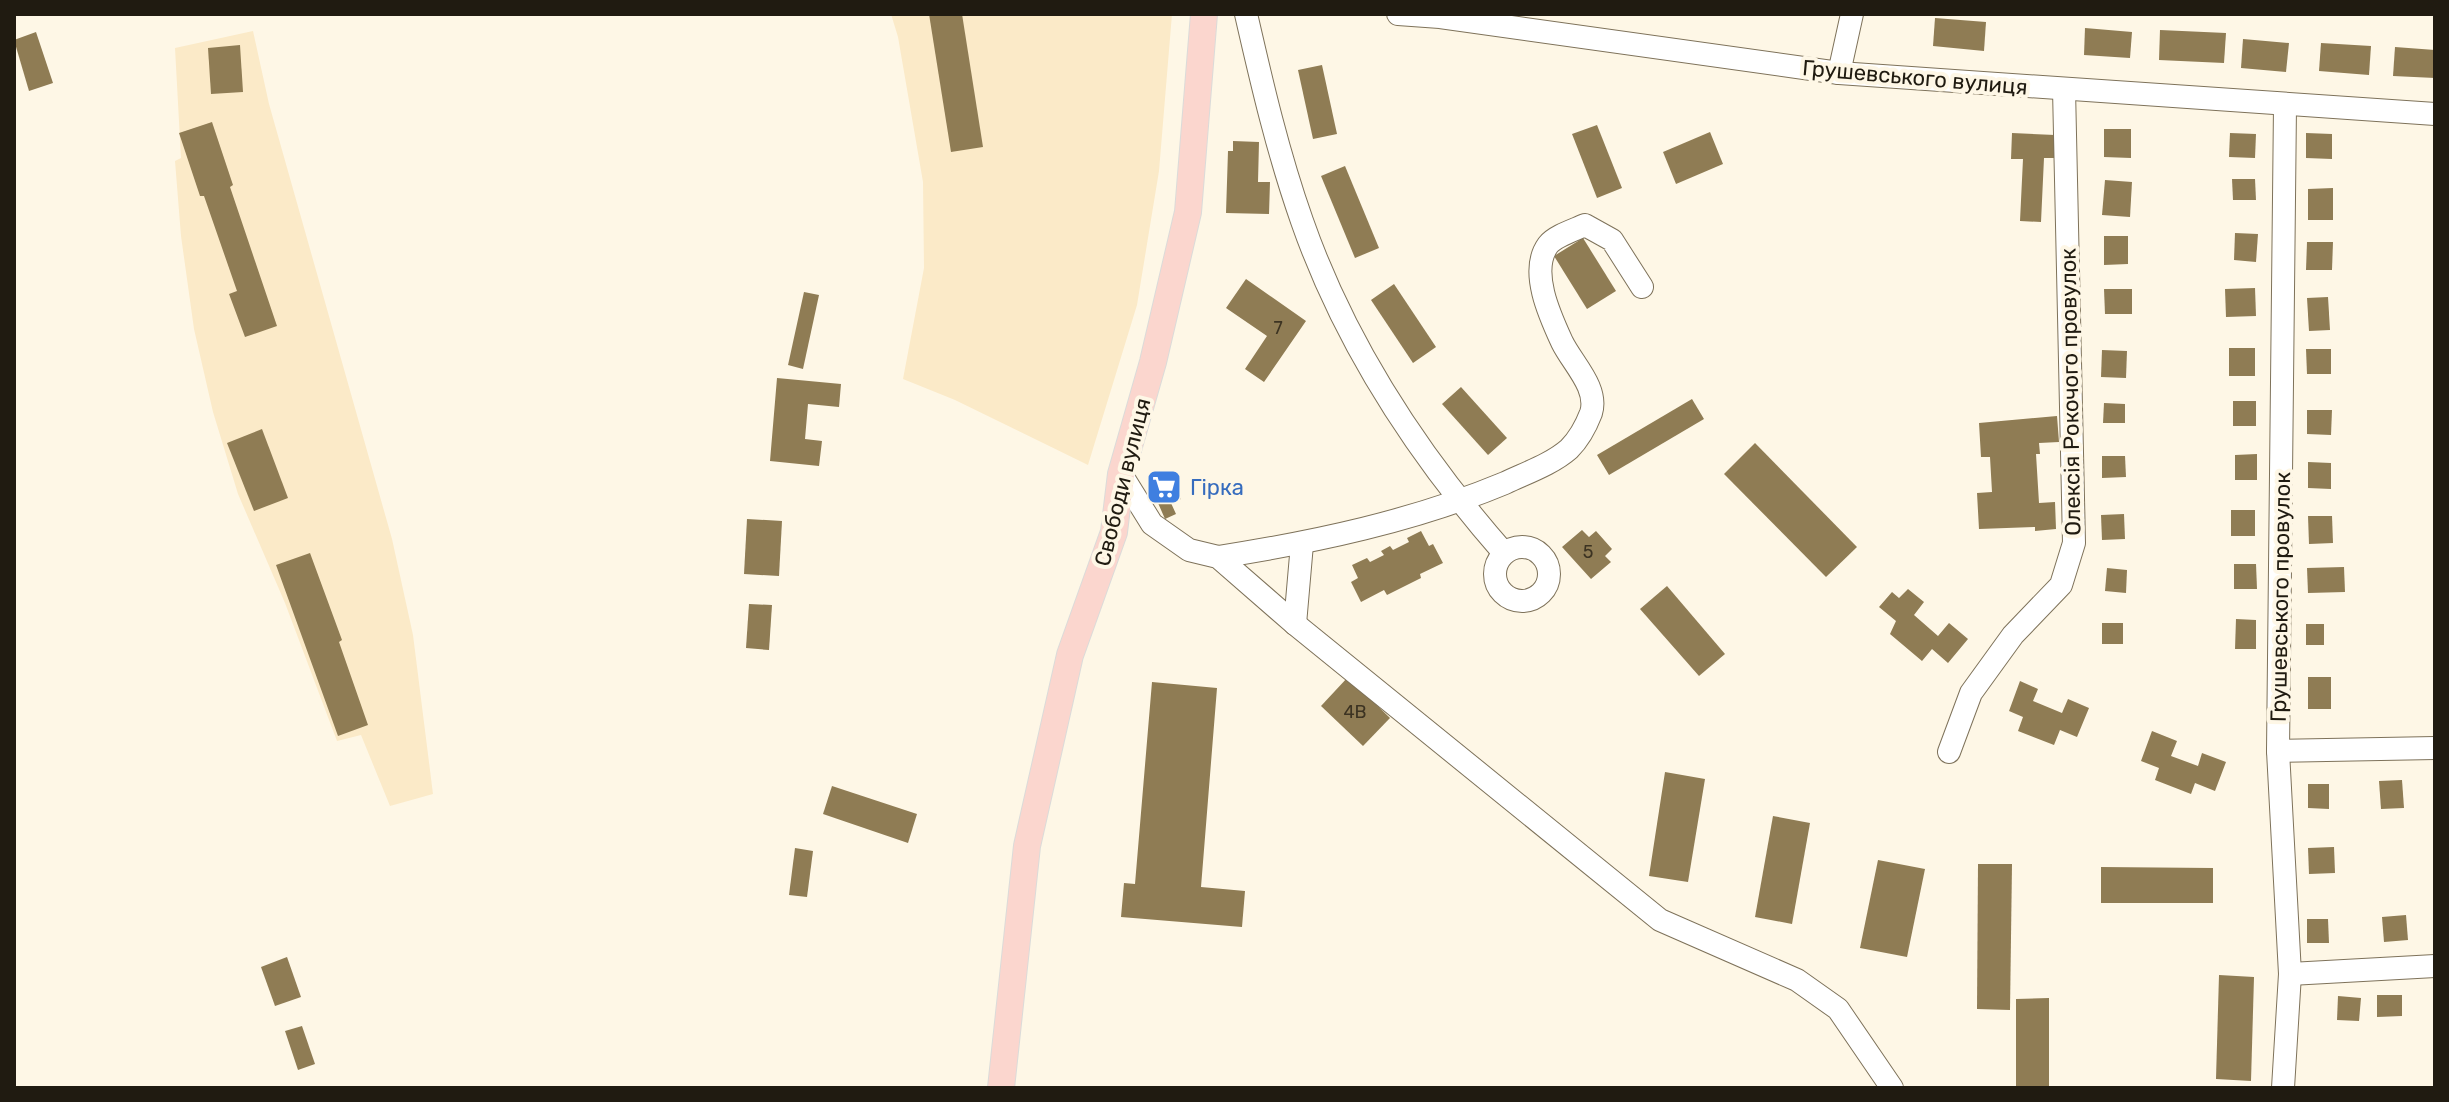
<svg xmlns="http://www.w3.org/2000/svg" width="2449" height="1102" font-family="Rubik,sans-serif">
<style>
.built{fill:#fbeac8}
.building{fill:#8f7c54}
.lines{fill:none;stroke-linecap:round;stroke-linejoin:round}
.minor-casing{stroke:#7e725a;stroke-width:24}
.major-casing{stroke:#dbdbd9;stroke-width:28}
.minor{stroke:#fff;stroke-width:22}
.major{stroke:#fbd6ce;stroke-width:26}
.labels{text-anchor:middle;stroke-width:8;stroke-linejoin:round;paint-order:stroke}
.number-label{font-size:18px;fill:#3c3322}
.street-label{font-size:22px;fill:#201b11;stroke:#fef7e6}
.shop-label{font-size:22px;fill:#366cbe;stroke:#fef7e6;text-anchor:start}
</style>
<rect width="100%" height="100%" fill="#fef7e6"/>
<!-- built -->
<g class="built">
<polygon points="891,14 1172,14 1159,171 1137,305 1088,465 955,400 903,379 924,268 923,182 898,37"/>
<polygon points="253,31 269,104 392,539 413,635 433,794 390,806 361,735 337,741 285,603 238,494 213,412 194,329 181,236 175,161 181,158 175,48"/>
</g>
<!-- building -->
<g class="building">
<polygon points="929,14 962,14 983,147 951,152"/>
<polygon points="1935,18 1986,22 1984,51 1933,46"/>
<polygon points="2085,28 2132,32 2130,58 2084,55"/>
<polygon points="2160,30 2226,33 2224,63 2159,60"/>
<polygon points="36,32 53,83 29,91 14,40"/>
<polygon points="2243,39 2289,43 2286,72 2241,68"/>
<polygon points="2321,43 2371,46 2369,75 2319,71"/>
<polygon points="240,45 243,92 211,94 208,48"/>
<polygon points="2395,47 2435,50 2435,78 2393,76"/>
<polygon points="1322,65 1337,134 1313,139 1298,70"/>
<polygon points="212,122 233,185 230,187 277,326 245,337 229,294 237,291 204,196 200,196 179,133"/>
<polygon points="1597,125 1622,188 1597,198 1572,134"/>
<polygon points="2104,129 2131,129 2131,158 2104,157"/>
<polygon points="1710,132 1723,164 1676,184 1663,152"/>
<polygon points="2012,133 2055,135 2054,158 2044,158 2041,222 2020,221 2023,159 2011,159"/>
<polygon points="2230,133 2256,134 2255,158 2229,157"/>
<polygon points="2306,133 2332,134 2332,159 2306,158"/>
<polygon points="1233,141 1259,142 1258,182 1270,182 1269,214 1226,213 1228,151 1233,151"/>
<polygon points="1345,166 1379,248 1355,258 1321,176"/>
<polygon points="2232,179 2255,179 2256,200 2233,200"/>
<polygon points="2105,180 2132,182 2130,217 2102,215"/>
<polygon points="2333,188 2333,220 2308,220 2308,189"/>
<polygon points="2235,233 2258,234 2256,262 2234,260"/>
<polygon points="2104,236 2128,236 2128,264 2104,265"/>
<polygon points="1583,238 1616,291 1587,309 1554,256"/>
<polygon points="2307,242 2333,242 2332,270 2306,270"/>
<polygon points="1246,279 1306,321 1264,382 1245,369 1267,336 1226,308"/>
<polygon points="1394,284 1436,347 1413,363 1371,300"/>
<polygon points="2255,288 2256,316 2226,317 2225,289"/>
<polygon points="2104,289 2132,289 2132,314 2105,314"/>
<polygon points="804,292 819,295 803,369 788,365"/>
<polygon points="2328,297 2330,330 2309,331 2307,298"/>
<rect x="2229" y="348" width="26" height="28"/>
<polygon points="2306,349 2331,349 2331,374 2307,374"/>
<polygon points="2102,350 2127,351 2126,378 2101,377"/>
<polygon points="777,378 841,384 839,407 808,404 805,439 822,441 819,466 770,461"/>
<polygon points="1461,387 1507,438 1488,455 1442,404"/>
<polygon points="1692,399 1704,419 1609,475 1597,455"/>
<rect x="2233" y="401" width="23" height="25"/>
<polygon points="2104,403 2125,404 2125,423 2103,423"/>
<polygon points="2307,410 2332,410 2331,435 2307,434"/>
<polygon points="2057,416 2059,442 2039,443 2040,454 2036,454 2039,503 2055,502 2056,529 2035,531 2035,527 1979,529 1977,493 1992,492 1990,457 1981,457 1979,423"/>
<polygon points="262,429 288,498 254,511 227,443"/>
<polygon points="1755,443 1857,547 1826,577 1724,474"/>
<polygon points="2257,454 2257,480 2235,480 2235,455"/>
<polygon points="2102,456 2125,456 2126,477 2102,478"/>
<polygon points="2308,462 2331,463 2331,489 2308,488"/>
<polygon points="1169,471 1181,499 1171,503 1176,514 1165,519 1148,480"/>
<rect x="2231" y="510" width="24" height="26"/>
<polygon points="2124,514 2125,539 2102,540 2101,515"/>
<polygon points="2308,516 2332,516 2333,543 2309,544"/>
<polygon points="747,519 782,521 779,576 744,574"/>
<polygon points="1582,530 1589,537 1596,531 1612,549 1605,556 1611,562 1591,579 1562,547"/>
<polygon points="1421,531 1429,546 1433,544 1443,563 1420,574 1421,578 1387,595 1384,590 1361,602 1351,582 1358,578 1352,565 1367,558 1370,562 1384,555 1381,551 1390,546 1393,550 1409,542 1407,538"/>
<polygon points="310,553 342,640 339,642 368,725 338,736 276,565"/>
<polygon points="2234,564 2256,564 2257,589 2234,589"/>
<polygon points="2344,567 2345,592 2308,593 2307,568"/>
<polygon points="2107,568 2127,570 2126,593 2105,591"/>
<polygon points="1667,586 1725,654 1699,676 1640,609"/>
<polygon points="1908,589 1924,602 1914,615 1938,636 1949,623 1968,639 1948,663 1932,649 1922,661 1890,634 1896,621 1879,607 1892,592 1899,598"/>
<polygon points="749,604 772,605 769,650 746,648"/>
<polygon points="2236,619 2256,620 2256,649 2235,649"/>
<rect x="2102" y="623" width="21" height="21"/>
<rect x="2306" y="624" width="18" height="21"/>
<polygon points="1348,677 1390,718 1363,746 1321,706"/>
<rect x="2308" y="677" width="23" height="32"/>
<polygon points="2020,681 2038,689 2033,701 2062,713 2068,699 2089,708 2077,737 2060,730 2054,745 2018,731 2023,717 2009,711"/>
<polygon points="1152,682 1217,688 1201,887 1245,891 1242,927 1121,917 1124,883 1135,884"/>
<polygon points="2152,731 2177,741 2171,756 2198,766 2202,753 2226,762 2215,791 2195,783 2191,794 2155,780 2159,768 2141,761"/>
<polygon points="1665,772 1705,779 1688,882 1649,876"/>
<polygon points="2402,780 2404,808 2381,809 2379,781"/>
<polygon points="2308,784 2329,784 2329,809 2308,808"/>
<polygon points="832,786 917,814 908,843 823,814"/>
<polygon points="1773,816 1810,823 1792,924 1755,917"/>
<polygon points="2334,847 2335,873 2309,874 2308,848"/>
<polygon points="795,848 813,851 807,897 789,895"/>
<polygon points="1878,860 1925,869 1907,957 1860,948"/>
<polygon points="1978,864 2012,864 2010,1010 1977,1009"/>
<polygon points="2101,867 2213,868 2213,903 2101,903"/>
<polygon points="2406,915 2408,940 2384,942 2382,917"/>
<polygon points="2307,919 2328,919 2329,943 2307,943"/>
<polygon points="287,957 301,997 275,1006 261,967"/>
<polygon points="2219,975 2254,977 2251,1081 2216,1079"/>
<polygon points="2377,995 2402,995 2402,1016 2377,1017"/>
<polygon points="2338,996 2361,998 2359,1021 2337,1020"/>
<polygon points="2049,998 2049,1088 2016,1088 2016,999"/>
<polygon points="302,1026 315,1064 298,1070 285,1031"/>
</g>
<g class="lines">
<defs>
<g id="minor">
<path d="M1246,14C1262,84 1278,153 1302,221C1345,344 1418,455 1504,553"/>
<polyline points="1398,14 1440,17 1839,73 2435,114"/>
<polyline points="1839,73 1852,14"/>
<polyline points="1121,474 1152,524 1189,550 1218,557 1295,624 1660,920 1797,980 1838,1009 1892,1088"/>
<circle cx="1522" cy="574" r="27"/>
<path d="M1218,557C1315,542 1414,521 1505,483C1526,473 1552,464 1569,449C1579,439 1586,426 1591,413C1599,388 1572,363 1562,342C1550,316 1529,271 1548,245C1555,236 1574,230 1585,225L1612,240L1642,287"/>
<polyline points="1295,624 1302,544"/>
<polyline points="2278,751 2435,748"/>
<polyline points="1949,752 1971,693 2013,635 2061,585 2074,543 2064,89"/>
<polyline points="2290,974 2435,966"/>
<polyline points="2283,1088 2290,974 2278,751 2285,106"/>
</g>
<polyline id="major" points="1001,1088 1027,846 1070,655 1114,532 1121,474 1153,362 1188,212 1204,14"/>
</defs>
<!-- minor casing -->
<use href="#minor" class="minor-casing"/>
<!-- major casing -->
<use href="#major" class="major-casing"/>
<!-- minor -->
<use href="#minor" class="minor"/>
<!-- major -->
<use href="#major" class="major"/>
</g>
<!-- icons -->
<defs>
<symbol id="supermarket-square" viewBox="-11 -11 22 22"><rect x="-9" y="-9" width="18" height="18" rx="4" fill="#3f7fe0" stroke="#fef7e6"/><path d="M-6-5.5h2.5l.6 2H6L4.5 2H-2.5L-4.4-4H-6ZM-1.5 3.2a1.3 1.3 0 1 0 .1 0ZM3 3.2a1.3 1.3 0 1 0 .1 0Z" fill="#fff"/></symbol>
</defs>
<g fill-rule="evenodd">
<use href="#supermarket-square" x="1144" y="467" width="40" height="40"/>
</g>
<g class="labels">
<!-- number labels -->
<g class="number-label">
<text x="1278" y="334">7</text>
<text x="1588" y="558">5</text>
<text x="1355" y="718">4В</text>
</g>
<!-- street labels -->
<g class="street-label">
<text transform="translate(1915 77) rotate(5)" y="8">Грушевського вулиця</text>
<text transform="translate(2070 392) rotate(-91)" y="8">Олексія Рокочого провулок</text>
<text transform="translate(1122 482) rotate(-76)" y="8">Свободи вулиця</text>
<text transform="translate(2280 597) rotate(-89)" y="8">Грушевського провулок</text>
</g>
<!-- shop labels -->
<g class="shop-label">
<text x="1190" y="495">Гірка</text>
</g>
</g>
<!-- border -->
<rect width="2449" height="1102" fill="none" stroke="#201b11" stroke-width="32"/>
</svg>
